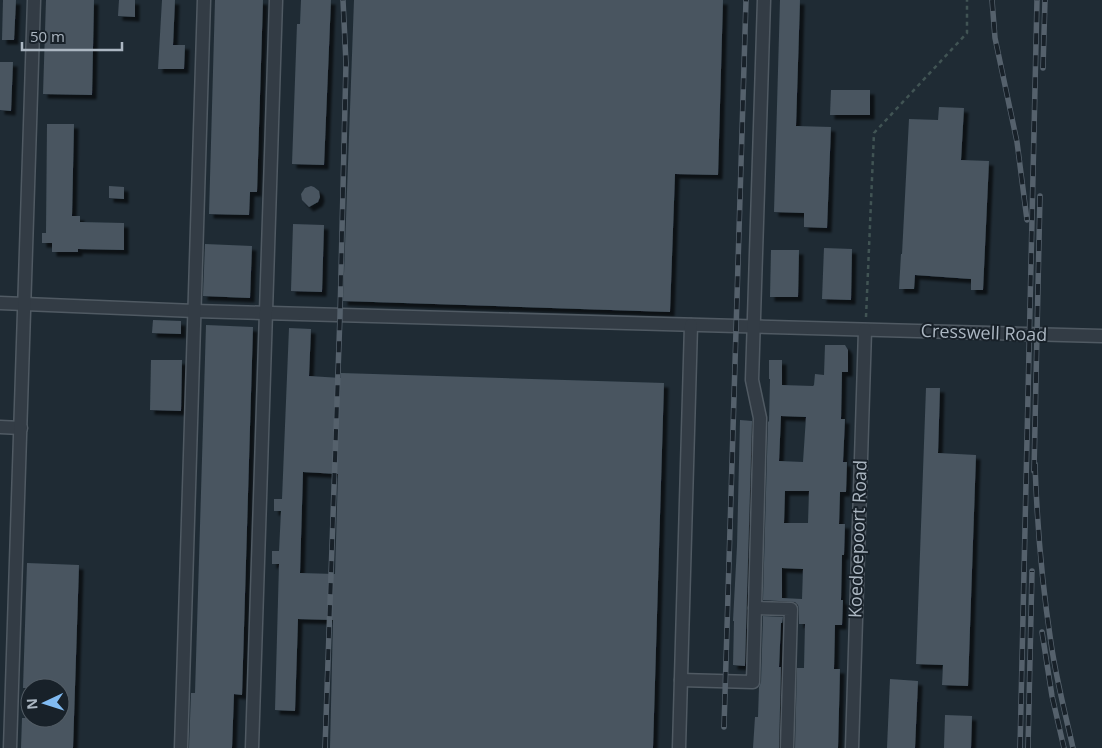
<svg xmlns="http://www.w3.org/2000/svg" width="1102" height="748" font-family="'Open Sans',sans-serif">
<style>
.building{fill:#485560;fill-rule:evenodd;filter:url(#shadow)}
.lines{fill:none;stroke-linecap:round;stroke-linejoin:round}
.minor-casing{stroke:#505a63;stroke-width:15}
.path{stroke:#415454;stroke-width:2.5;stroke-dasharray:4 4;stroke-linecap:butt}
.minor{stroke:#333c45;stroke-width:12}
.rail-casing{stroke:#55616c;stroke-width:5.5}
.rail{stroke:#182129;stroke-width:4;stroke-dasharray:11;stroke-linecap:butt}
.labels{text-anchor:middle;stroke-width:4;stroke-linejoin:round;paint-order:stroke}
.street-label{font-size:18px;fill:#acb7c2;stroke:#182129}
</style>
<defs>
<filter id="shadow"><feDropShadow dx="4.5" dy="4.5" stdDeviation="1" flood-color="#0009"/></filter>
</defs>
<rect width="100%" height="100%" fill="#1f2b34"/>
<!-- building -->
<g class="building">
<polygon points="3,0 16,0 14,40 2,40"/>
<polygon points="46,0 94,0 92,95 43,94"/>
<polygon points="119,0 135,0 135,17 118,16"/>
<polygon points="162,0 175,0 173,45 185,45 184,69 158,69"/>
<polygon points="215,0 263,0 257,192 250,192 249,215 209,214"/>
<polygon points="301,0 331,0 324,165 292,164 297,24 300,24"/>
<polygon points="354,0 723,0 718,175 675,174 670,312 343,301"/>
<polygon points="780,0 800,0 796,126 831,127 827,228 804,227 804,213 774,212"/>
<polygon points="0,62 13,62 11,111 0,110"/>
<polygon points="831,90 870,90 870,115 830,115"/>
<polygon points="939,107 964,108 961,160 989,161 983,290 971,290 971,279 915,275 914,289 899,289 901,254 902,254 909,119 938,120"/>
<polygon points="47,124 74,124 72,216 80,216 80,222 124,223 124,250 78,249 78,252 52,252 52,243 42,243 42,233 46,233"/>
<polygon points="109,186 124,187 124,199 109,198"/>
<polygon points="311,186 314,187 319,191 320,197 318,202 309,207 302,200 301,194 305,188"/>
<polygon points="293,224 324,225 322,292 291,291"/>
<polygon points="205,244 252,246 250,298 203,296"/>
<polygon points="824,248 852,249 851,300 822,299"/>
<polygon points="771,250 799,250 798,297 770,297"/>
<polygon points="153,320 181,321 181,334 152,333"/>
<polygon points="206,325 253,327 242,695 234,694 232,748 189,748 191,693 195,693"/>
<path d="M289,328L311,329L309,376L341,378V373L664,383L653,748H330L333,620L298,619L295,711L275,710L279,564H272V551H279L281,511H274V499H282ZM303,472L338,474L335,574L300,573Z"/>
<path d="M825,345H845L848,350V372H842L841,419H845L843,462H847L846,492H840L839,524H845L844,555H842L841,600H843L842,625H835L834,669H840L838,748H795L797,668H804L805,624H799V609L798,605L795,602L763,600L768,421L769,422L770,379H769V360H782V385L813,386L814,385L815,374L824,375ZM781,416L806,417L803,462L779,461ZM785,491H809L808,523H784ZM782,568L803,569L802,599L782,598Z"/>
<polygon points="151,360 182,360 181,411 150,410"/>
<polygon points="926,388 940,388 938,453 976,455 968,686 942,685 943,665 916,664"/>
<polygon points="740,420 752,421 745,666 733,665 734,621 733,621 737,546"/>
<polygon points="27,563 79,565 73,748 21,748 22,718 60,718 60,688 23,688"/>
<polygon points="763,616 783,617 782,623 781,623 779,667 781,667 779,748 753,748 755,717 758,717 759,687 761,682"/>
<polygon points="890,679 918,681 915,748 887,748"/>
<polygon points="945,715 972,716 971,748 944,748"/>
</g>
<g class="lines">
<defs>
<g id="minor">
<polyline points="0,303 195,311 1102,336"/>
<polyline points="0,427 21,428"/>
<polyline points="755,608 791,609 787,748"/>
<polyline points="681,680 753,682 760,418 752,380 764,0"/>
<polyline points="10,748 34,0"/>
<polyline points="181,748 204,0"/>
<polyline points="252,748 276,0"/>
<polyline points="679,748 691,325"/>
<polyline points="852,748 865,330"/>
</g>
</defs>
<!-- minor casing -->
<use href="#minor" class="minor-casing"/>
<!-- path -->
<polyline class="path" points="866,317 874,133 967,33 967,0"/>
<!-- minor -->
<use href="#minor" class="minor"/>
<defs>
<g id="rail">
<polyline points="992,0 995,38 1017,142 1027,220"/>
<polyline points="1043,68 1045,0"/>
<path d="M1035,464C1037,524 1042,584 1051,643C1056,678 1065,713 1073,748"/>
<polyline points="1034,471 1040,196"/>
<polyline points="1042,632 1052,696 1064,748"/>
<polyline points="724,727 746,0"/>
<polyline points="325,748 340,315 346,63 343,0"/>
<polyline points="1020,748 1037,0"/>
<polyline points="1028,748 1032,571"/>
</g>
</defs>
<!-- rail casing -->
<use href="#rail" class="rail-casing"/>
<!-- rail -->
<use href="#rail" class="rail"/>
</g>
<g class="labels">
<!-- street labels -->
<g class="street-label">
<text transform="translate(984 333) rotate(2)" y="6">Cresswell Road</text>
<text transform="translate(858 539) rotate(-88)" y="6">Koedoepoort Road</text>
</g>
</g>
<!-- north arrow -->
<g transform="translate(45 703) rotate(266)"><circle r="24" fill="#182129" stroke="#535d66"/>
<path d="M0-4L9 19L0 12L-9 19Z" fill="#81bbf2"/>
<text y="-8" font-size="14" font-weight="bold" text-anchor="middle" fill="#acb7c2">N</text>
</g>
<!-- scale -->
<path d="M22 42v8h100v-8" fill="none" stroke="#acb7c2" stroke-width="2.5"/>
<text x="30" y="42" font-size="15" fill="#acb7c2" stroke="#182129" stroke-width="4" paint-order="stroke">50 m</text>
</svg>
